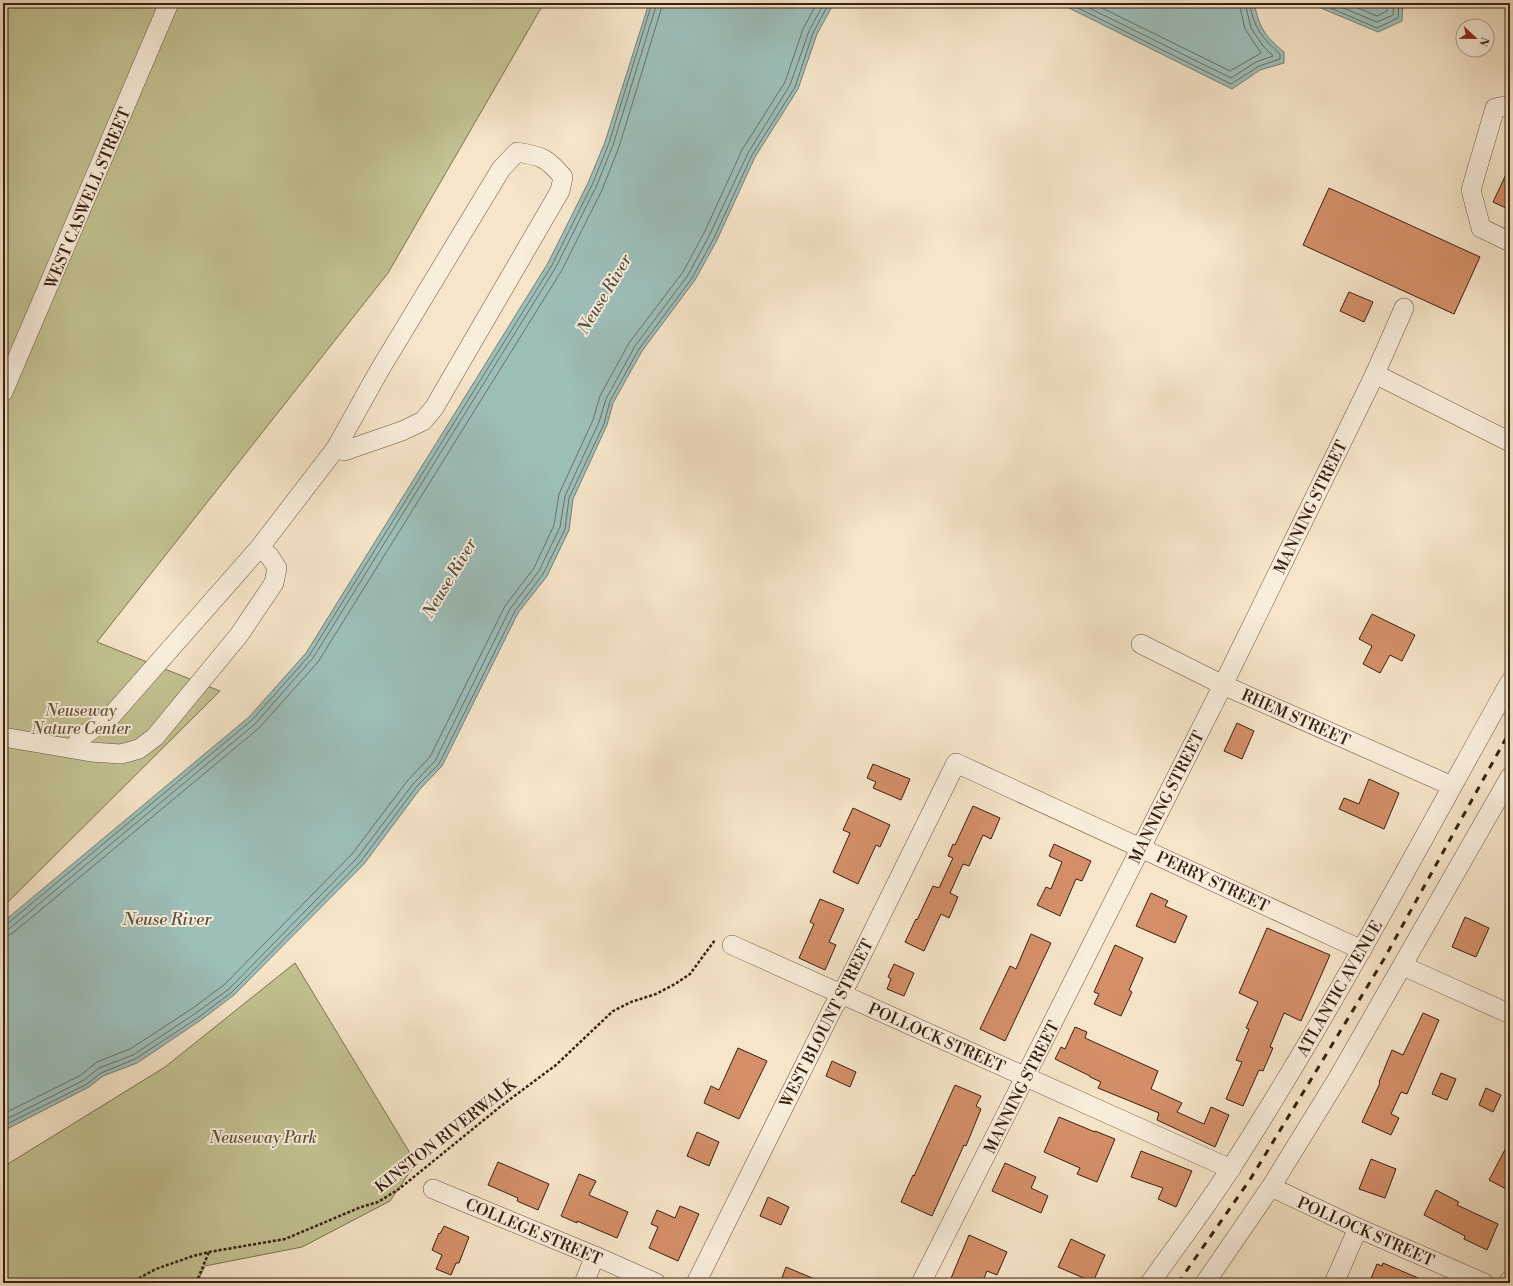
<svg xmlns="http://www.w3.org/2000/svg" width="1513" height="1286" font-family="'Libre Bodoni',serif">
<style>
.green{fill:#c3c292;stroke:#7e7152}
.water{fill:#9dbfba;stroke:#757f77}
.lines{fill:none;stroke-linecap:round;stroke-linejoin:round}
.shore{stroke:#6c7066;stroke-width:1}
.building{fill:#d48f69;stroke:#3a2013}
.minor-casing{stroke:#695140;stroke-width:20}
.path{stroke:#3a2013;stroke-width:2.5;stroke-dasharray:3 2;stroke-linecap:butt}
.minor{stroke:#f9eedc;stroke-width:19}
.rail{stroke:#3a2013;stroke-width:3;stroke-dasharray:7 7;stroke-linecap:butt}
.labels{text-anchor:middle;stroke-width:4;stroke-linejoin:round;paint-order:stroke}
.street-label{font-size:16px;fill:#3a2013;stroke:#f9eedc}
.park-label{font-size:16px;font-style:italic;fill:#635139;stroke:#f9eedc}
.water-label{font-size:17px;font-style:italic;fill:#585045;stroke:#f9eedc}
</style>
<rect width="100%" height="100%" fill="#f6e5c9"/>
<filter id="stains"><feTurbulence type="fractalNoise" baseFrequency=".005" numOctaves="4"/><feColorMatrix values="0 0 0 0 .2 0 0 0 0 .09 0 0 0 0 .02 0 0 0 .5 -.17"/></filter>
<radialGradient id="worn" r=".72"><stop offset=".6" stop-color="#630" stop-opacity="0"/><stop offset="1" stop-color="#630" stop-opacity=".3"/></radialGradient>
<!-- green -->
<g class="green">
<polygon points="3,3 544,3 388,273 97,642 220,691 3,907"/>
<polygon points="295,963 416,1163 390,1201 302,1247 205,1266 197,1283 3,1283 3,1167 165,1067"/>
</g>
<!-- water -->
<g class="water">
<polygon points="649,3 834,3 817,34 798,89 755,157 717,240 695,280 642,351 613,403 607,425 573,499 569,530 547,576 518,613 442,766 420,789 364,864 234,995 201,1020 137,1063 103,1076 89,1087 3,1131 3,922 249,717 306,653 548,263 588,183 605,142"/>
<path d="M1059,3H1254C1260,29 1264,35 1284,52V63L1260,70L1232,89Z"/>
<polygon points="1309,3 1403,3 1402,21 1378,32"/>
</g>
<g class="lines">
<!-- shore -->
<g class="shore">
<path d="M1068,3L1231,84L1259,66L1280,59V54C1263,39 1252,26 1250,3"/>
<polyline points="1079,3 1231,78 1256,62 1273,56 1263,46 1251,28 1245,3"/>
<polyline points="1092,3 1230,71 1261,53 1245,29 1239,3"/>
<polyline points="1319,3 1377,28 1398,18 1399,3"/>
<polyline points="1331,3 1377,22 1393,15 1394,3"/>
<polyline points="1346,3 1377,16 1387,11 1388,3"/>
<polyline points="3,925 7,924 252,720 309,656 552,265 592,185 609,143 652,3"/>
<polyline points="3,930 10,928 255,724 313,658 556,267 596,187 613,145 657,3"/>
<polyline points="3,936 9,935 14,932 259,728 318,662 562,270 602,190 619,147 663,3"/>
<polyline points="3,1114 81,1075 97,1062 130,1049 193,1008 225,984 352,854 408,780 430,757 505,606 534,568 554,525 559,494 593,420 600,396 629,343 683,272 704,233 742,150 785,82 803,29 817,3"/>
<polyline points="3,1121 84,1080 99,1068 133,1055 196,1013 229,989 357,858 413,784 435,761 510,609 539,571 560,527 565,496 599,422 606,399 635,346 688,275 709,236 748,153 790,85 809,31 824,3"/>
<polyline points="3,1126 87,1084 101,1073 135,1059 199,1017 232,992 361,861 417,786 439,764 515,611 543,574 565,529 569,498 604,424 610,401 639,349 692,278 714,238 752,155 795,87 813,33 829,3"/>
</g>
</g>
<!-- building -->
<g class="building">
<polygon points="1510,166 1510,210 1493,202"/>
<polygon points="1329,188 1480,257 1454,314 1303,245"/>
<polygon points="1349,292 1373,302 1364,322 1340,311"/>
<polygon points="1372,614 1415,635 1402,661 1390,655 1380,673 1363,664 1372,646 1359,639"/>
<polygon points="1237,723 1254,731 1242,759 1224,751"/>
<polygon points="873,764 910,779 901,800 873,788 876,782 867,778"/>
<polygon points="1369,779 1399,793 1384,829 1339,809 1344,798 1359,804"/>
<polygon points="973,806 1000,818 991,839 983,835 969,866 963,864 950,893 958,897 949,918 941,914 924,951 905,942 916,919 917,920 933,886 939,888 953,858 948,856 953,844 955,845"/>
<polygon points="853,808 890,825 880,847 876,845 858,884 833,872 850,833 843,830"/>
<polygon points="1054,844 1091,861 1082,881 1076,879 1060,916 1037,905 1046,887 1051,889 1062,862 1049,856"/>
<polygon points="1151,893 1168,901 1165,906 1187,916 1175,943 1136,926"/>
<polygon points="820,899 844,909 829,942 836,945 825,970 799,958 814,924 810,922"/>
<polygon points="1465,917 1489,928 1476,957 1452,947"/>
<polygon points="1267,928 1330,955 1301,1021 1284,1013 1270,1047 1273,1048 1263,1071 1259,1070 1243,1106 1226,1099 1242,1062 1236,1060 1249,1029 1246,1028 1258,1002 1239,993"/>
<polygon points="1031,934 1051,943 1005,1041 980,1029 1010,966 1016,969"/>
<polygon points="1115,945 1143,958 1129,990 1132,992 1121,1016 1094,1004 1099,994 1094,992"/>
<polygon points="894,964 914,973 904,996 887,989 891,979 888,977"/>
<polygon points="1423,1013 1439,1020 1407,1094 1401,1092 1391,1114 1399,1118 1391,1135 1362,1122 1380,1083 1379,1082 1392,1050 1403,1055"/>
<polygon points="1075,1027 1087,1032 1085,1038 1158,1071 1151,1089 1182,1103 1177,1112 1204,1124 1211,1107 1229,1115 1215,1147 1157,1120 1159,1113 1098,1088 1101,1082 1090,1077 1090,1076 1055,1059 1061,1047 1065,1049"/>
<polygon points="738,1048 767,1061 739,1119 704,1103 711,1086 719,1090"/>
<polygon points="832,1061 856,1072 850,1087 826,1076"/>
<polygon points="1441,1073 1456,1079 1447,1100 1432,1094"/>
<polygon points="955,1085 981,1096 976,1106 981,1109 966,1146 964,1145 932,1216 901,1202 913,1175 914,1176"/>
<polygon points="1486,1088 1501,1095 1493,1112 1479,1105"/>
<polygon points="1059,1117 1095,1132 1095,1131 1115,1139 1097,1182 1077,1174 1080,1168 1044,1152"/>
<polygon points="697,1132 719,1142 709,1166 687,1156"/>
<polygon points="1510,1140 1510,1191 1489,1180"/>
<polygon points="1141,1151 1192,1171 1176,1207 1158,1199 1163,1188 1131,1177"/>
<polygon points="1371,1159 1396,1169 1385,1198 1359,1189"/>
<polygon points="498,1162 549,1184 538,1210 517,1201 518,1198 488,1185"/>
<polygon points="1005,1163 1036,1177 1031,1188 1048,1196 1041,1213 992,1191"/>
<polygon points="579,1174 596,1181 589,1195 628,1212 617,1238 577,1221 577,1223 561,1216"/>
<polygon points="1436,1190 1459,1202 1457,1205 1498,1224 1487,1250 1464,1239 1465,1236 1424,1215"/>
<polygon points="768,1197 789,1207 781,1225 760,1216"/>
<polygon points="680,1206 699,1214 678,1261 649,1248 658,1227 651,1224 657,1210 675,1218"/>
<polygon points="444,1226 469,1237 459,1263 456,1263 451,1275 436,1269 442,1255 432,1250 439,1233 440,1234"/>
<polygon points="969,1235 1007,1252 997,1275 987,1271 982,1283 949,1283"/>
<polygon points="1071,1239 1105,1255 1093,1282 1058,1267"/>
<polygon points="1383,1263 1430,1283 1369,1283 1377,1264 1382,1266"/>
<polygon points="786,1267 824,1283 780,1283"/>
</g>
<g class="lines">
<defs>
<g id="minor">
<polyline points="1510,105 1495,108 1471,190 1481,228 1510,242"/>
<polyline points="1375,374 1510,442"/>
<polyline points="3,392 169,3"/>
<path d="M260,547L336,448L379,371L501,169L517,152C542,156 547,158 563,177L560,191L434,408L423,421L402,431L344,451L336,448"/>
<polyline points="1141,644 1223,685 1452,786"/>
<polyline points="3,737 91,752 121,754 139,749 155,737 239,635 274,583 277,568 270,557 260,547 113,714 79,739 75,749"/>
<polyline points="732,945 1231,1169"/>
<polyline points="1403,966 1510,1014"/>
<polyline points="1271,1187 1358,1228 1484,1283"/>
<polyline points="433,1189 595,1256 656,1283"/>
<polyline points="584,1283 595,1256"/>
<polyline points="696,1283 832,1010 849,980 956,763 1362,950"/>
<polyline points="921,1283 1223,685 1375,374 1404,308"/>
<path d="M1150,1283C1177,1245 1206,1207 1231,1168C1332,1011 1419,845 1510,682"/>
<polyline points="1205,1283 1271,1187 1338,1078 1510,777"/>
<polyline points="1334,1283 1358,1228"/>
<polyline points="1508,1283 1510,1280"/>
</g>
</defs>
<!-- minor casing -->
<use href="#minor" class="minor-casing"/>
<!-- path -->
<g class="path">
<polyline points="130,1283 156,1269 193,1256 209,1252 285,1239 361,1207 378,1202 399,1189 501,1106 556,1065 613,1011 631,1002 656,994 675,984 690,974 715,940"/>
<polyline points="196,1283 209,1252"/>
</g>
<!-- minor -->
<use href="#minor" class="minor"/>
<!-- rail -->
<polyline class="rail" points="1178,1283 1251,1178 1318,1068 1384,959 1510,731"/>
</g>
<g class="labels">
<!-- street labels -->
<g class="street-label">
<text transform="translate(87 198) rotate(-67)" y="6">WEST CASWELL STREET</text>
<text transform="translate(1310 507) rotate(-64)" y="6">MANNING STREET</text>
<text transform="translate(1296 717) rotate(24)" y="6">RHEM STREET</text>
<text transform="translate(1166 797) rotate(-63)" y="6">MANNING STREET</text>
<text transform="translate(1213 881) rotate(25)" y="6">PERRY STREET</text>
<text transform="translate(1339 988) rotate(-60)" y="6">ATLANTIC AVENUE</text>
<text transform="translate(826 1023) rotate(-63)" y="6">WEST BLOUNT STREET</text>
<text transform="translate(937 1037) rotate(24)" y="6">POLLOCK STREET</text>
<text transform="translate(1021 1087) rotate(-63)" y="6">MANNING STREET</text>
<text transform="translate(445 1135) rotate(-38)" y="6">KINSTON RIVERWALK</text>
<text transform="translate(534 1231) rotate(23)" y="6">COLLEGE STREET</text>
<text transform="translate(1366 1231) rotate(24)" y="6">POLLOCK STREET</text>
</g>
<!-- park labels -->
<g class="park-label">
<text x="81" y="716">Neuseway<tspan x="81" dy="18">Nature Center</tspan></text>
<text x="263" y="1143">Neuseway Park</text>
</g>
<!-- water labels -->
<g class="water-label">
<text transform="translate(604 294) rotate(-59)" y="6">Neuse River</text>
<text transform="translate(449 578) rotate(-59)" y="6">Neuse River</text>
<text x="167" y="925">Neuse River</text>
</g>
</g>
<!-- margin -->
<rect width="1513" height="1286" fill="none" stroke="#f6e5c9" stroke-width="16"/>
<rect x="4" y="4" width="1505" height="1278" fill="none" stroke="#3a2013" stroke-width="2"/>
<rect x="8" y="8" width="1497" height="1270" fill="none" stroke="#3a2013"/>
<!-- north arrow -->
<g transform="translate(1475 38) rotate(112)"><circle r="19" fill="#f9eedc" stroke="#ad9c8c"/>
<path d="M0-3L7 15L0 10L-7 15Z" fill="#8f2418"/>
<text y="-6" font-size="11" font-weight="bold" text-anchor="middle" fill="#3a2013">N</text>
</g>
<rect width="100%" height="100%" filter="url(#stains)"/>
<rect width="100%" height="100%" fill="url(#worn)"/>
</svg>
